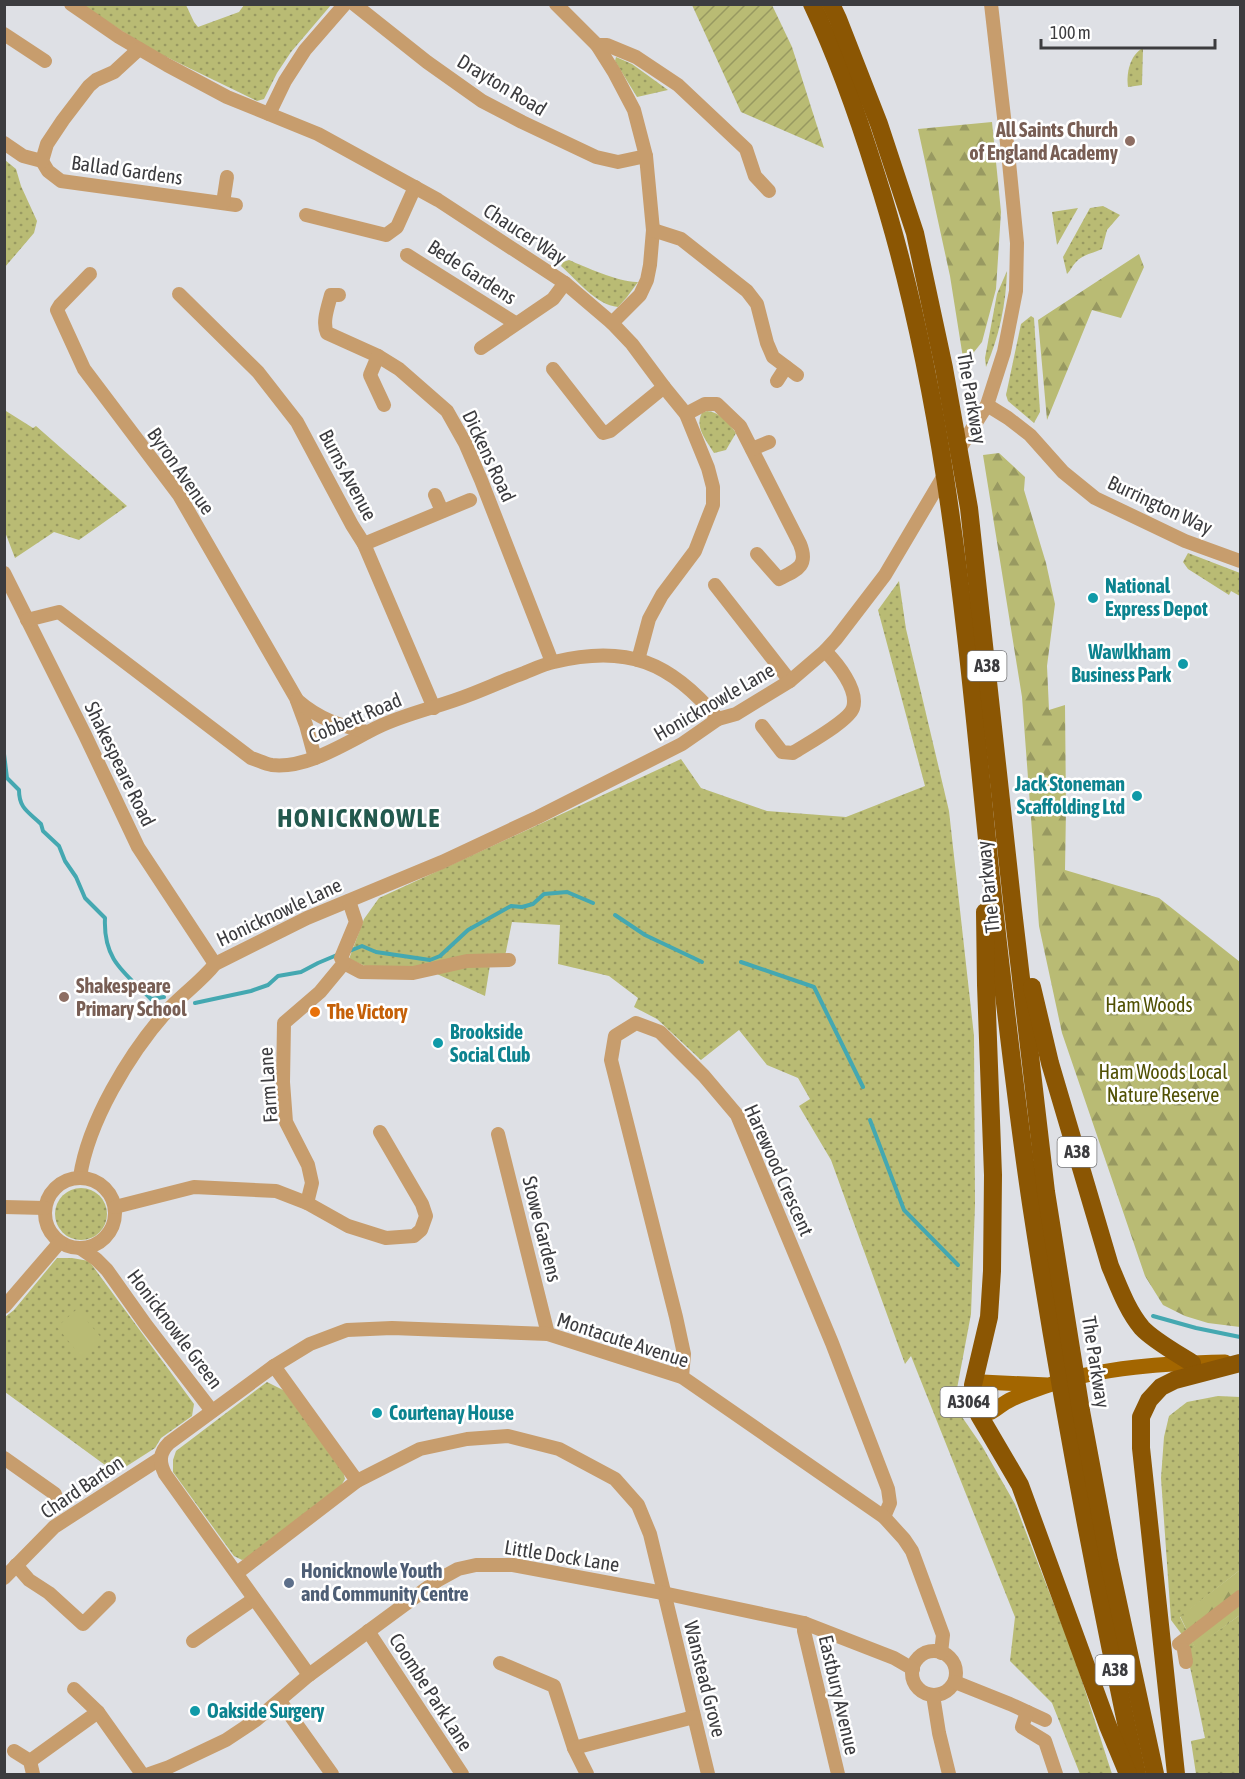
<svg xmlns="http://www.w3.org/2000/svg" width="1245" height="1779" font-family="'Asap Condensed',sans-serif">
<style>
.grass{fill:url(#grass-dots)}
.forest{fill:url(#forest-firs)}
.garden{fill:url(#garden-furrows)}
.pitch{fill:#b9bb74}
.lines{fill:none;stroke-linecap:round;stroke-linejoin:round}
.stream{stroke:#44a8b1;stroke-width:4}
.minor{stroke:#c79d6d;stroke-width:14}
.major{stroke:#a36600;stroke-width:15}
.highway{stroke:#8b5603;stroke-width:18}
.education-dot{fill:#8d6e63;stroke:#fff;stroke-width:2}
.culture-dot{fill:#0f9aa8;stroke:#fff;stroke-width:2}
.food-dot{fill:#e8710a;stroke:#fff;stroke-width:2}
.service-dot{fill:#5c6f8a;stroke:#fff;stroke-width:2}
.labels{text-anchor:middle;stroke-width:5;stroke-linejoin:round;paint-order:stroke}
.shield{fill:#fff;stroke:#767679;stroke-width:1.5}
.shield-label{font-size:18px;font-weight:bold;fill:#3c3c3f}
.street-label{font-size:20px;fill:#3c3c3f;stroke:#fff}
.education-label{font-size:20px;font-weight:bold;fill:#785e54;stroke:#fff;text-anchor:end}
.culture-label{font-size:20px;font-weight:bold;fill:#0d838f;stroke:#fff;text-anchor:start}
.park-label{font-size:20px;fill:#505003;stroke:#fff}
.food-label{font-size:20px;font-weight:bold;fill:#c56008;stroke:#fff;text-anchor:start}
.service-label{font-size:20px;font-weight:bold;fill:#4e5e75;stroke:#fff;text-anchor:start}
.district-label{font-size:26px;font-weight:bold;letter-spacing:1.5px;fill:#23594e;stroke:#fff}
</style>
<defs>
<pattern id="grass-dots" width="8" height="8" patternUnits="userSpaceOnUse" patternTransform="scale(1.5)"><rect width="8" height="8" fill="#b9bb74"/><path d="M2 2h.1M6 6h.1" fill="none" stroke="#989961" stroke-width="1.8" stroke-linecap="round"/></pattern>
<pattern id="forest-firs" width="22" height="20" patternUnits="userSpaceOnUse" patternTransform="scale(1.5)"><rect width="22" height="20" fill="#b9bb74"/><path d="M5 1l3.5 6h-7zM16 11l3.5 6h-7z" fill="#989961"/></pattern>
<pattern id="garden-furrows" width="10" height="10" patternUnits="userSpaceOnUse" patternTransform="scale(1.5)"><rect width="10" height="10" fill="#b9bb74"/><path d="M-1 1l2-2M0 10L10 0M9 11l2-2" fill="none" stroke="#989961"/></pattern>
</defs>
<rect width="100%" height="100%" fill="#dee0e5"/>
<!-- grass -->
<g class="grass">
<polygon points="82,5 186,5 194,22 198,27 239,12 244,5 331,5 291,52 277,73 264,99 257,101 150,49"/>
<path d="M1143,48L1142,85L1128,87C1126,73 1130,55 1143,48Z"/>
<polygon points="616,57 632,64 668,90 637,97 615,61"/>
<polygon points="5,160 16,169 21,186 37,221 34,233 5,267"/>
<path d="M1103,206L1120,215L1107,230L1102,249C1094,253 1083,254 1076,262C1072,266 1071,270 1067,274L1063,257L1090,208Z"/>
<polygon points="1078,208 1057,245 1052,212"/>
<path d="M569,260C585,267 621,283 638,282L627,297L618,307C596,305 577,280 561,266L563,262Z"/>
<path d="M1007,271C1006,304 999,337 986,367L985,358L997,294Z"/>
<polygon points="1031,316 1034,318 1040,412 1034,423 1008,401 1006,395 1021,324"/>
<polygon points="6,411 33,428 36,426 127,506 79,540 54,532 15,558 5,532 4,412"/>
<path d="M707,411C720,412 729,423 736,433L726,450L714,453C707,441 694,427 702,413Z"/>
<polygon points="1188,553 1240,573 1240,596 1231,591 1229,595 1188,569 1183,562"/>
<polygon points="899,581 906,629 949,811 974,1036 975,1205 971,1314 956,1394 960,1414 982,1446 1015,1504 1074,1656 1112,1774 1080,1774 1052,1703 1010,1661 1015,1617 911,1356 905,1364 831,1160 799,1106 810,1099 798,1078 767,1065 739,1030 701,1060 657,1019 634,1007 638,998 609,976 558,964 560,925 512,922 503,966 490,965 485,996 437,974 365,966 349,959 364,919 379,898 681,759 701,788 767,811 846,817 925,786 878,610"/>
<circle cx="81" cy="1214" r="26"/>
<path d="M57,1258H72L89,1261L194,1404L192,1416L161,1438L155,1448L116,1473L5,1392C7,1367 5,1342 5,1317L14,1310Z"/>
<polygon points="267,1382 285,1391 343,1471 345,1479 339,1489 250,1557 242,1560 234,1556 173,1472 173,1460 176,1451"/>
<polygon points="1218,1396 1240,1397 1240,1570 1180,1617 1195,1647 1240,1615 1240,1774 1196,1774 1191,1741 1205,1738 1186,1648 1189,1644 1171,1620 1161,1478 1164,1437 1169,1416 1187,1402"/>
</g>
<!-- forest -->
<g class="forest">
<polygon points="992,122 1001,212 996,289 982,342 970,357 963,358 950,276 918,129"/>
<polygon points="1139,254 1144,267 1121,318 1092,310 1047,420 1038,320"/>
<polygon points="999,453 1025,477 1024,490 1046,563 1055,604 1047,666 1049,710 1065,705 1066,808 1065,870 1159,898 1240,962 1240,1327 1208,1323 1185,1316 1163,1305 1145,1276 1062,1033 1039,926 1022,697 983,455"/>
<polygon points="1240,1570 1240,1615 1195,1648 1180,1616"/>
</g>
<!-- garden -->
<polygon class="garden" points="692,5 772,5 792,47 824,148 741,112"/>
<!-- pitch -->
<polygon class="pitch" points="77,1309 104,1341 83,1359 57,1327"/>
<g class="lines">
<!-- stream -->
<g class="stream">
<path d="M4,754L7,778L19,790C19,809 29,812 41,824L43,831L59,846L65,861L76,877L85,898L105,918C103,960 124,972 151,999L164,997"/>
<polyline points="615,915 645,935 702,962"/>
<polyline points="347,952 362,946 376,952 430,960 440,956 468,930 511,906 522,907 533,904 544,894 567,892 593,903"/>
<polyline points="741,962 814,987 863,1087"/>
<polyline points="195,1003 251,991 268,985 278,976 301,972 318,963 337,955"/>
<polyline points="870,1120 904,1210 958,1265"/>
<polyline points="1153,1316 1196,1328 1240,1337"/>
</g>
<!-- minor -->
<g class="minor">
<polyline points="71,4 119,37 167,65 227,97 318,134 438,200 565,283 612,323 632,344 664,387 686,414 708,468 713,487 713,505 695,551 662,595 649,619 638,660"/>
<polyline points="354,4 427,62 482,101 522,122 596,157 618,162 646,156"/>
<polyline points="556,4 597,45 614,72 634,110 646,156 653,230 650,265 647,280 640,295 612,323"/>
<polyline points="4,34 45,61"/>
<polyline points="597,45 607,45 636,57 678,85 746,149 755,176 769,191"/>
<polyline points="269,114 285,81 305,50 345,4"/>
<polyline points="4,143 23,156 42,161"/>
<polyline points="42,161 48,171 61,181 236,205"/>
<polyline points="42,161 47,144 63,120 89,86 96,80 114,72 139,49"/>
<polyline points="223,203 227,177"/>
<polyline points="306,215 386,235 397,227 415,187"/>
<polyline points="653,230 681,239 747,291 757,304 767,343 773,357 797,375"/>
<polyline points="407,255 515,323"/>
<polyline points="90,274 60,305 57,310 84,369 179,495 296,698 306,725 315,758"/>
<polyline points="179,294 258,372 297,422 352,525 364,544 434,708"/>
<path d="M339,295H331C328,307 322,322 327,333L378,356L399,369L447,411L465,443L481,480L552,662"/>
<polyline points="481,348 553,299 565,283"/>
<polyline points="378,356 370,375 384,405"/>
<polyline points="553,369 603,433 610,431 664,387"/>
<polyline points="777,381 786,367"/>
<polyline points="987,405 1008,418 1030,435 1063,472 1095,498 1185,541 1240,561"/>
<path d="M686,414L705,404H717L740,426L800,544C809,566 797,570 779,579L757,554"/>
<polyline points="752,449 769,442"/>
<polyline points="957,453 987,405 1004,352 1016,291 1017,243 1008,152 991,4"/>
<polyline points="435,495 442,511"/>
<polyline points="364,544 470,500"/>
<polyline points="4,573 85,735 138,847 215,964"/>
<polyline points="715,585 790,681"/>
<path d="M27,620L59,612L251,758C258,760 265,764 272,765C308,769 347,742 378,727C407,713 439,707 469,695C487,688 505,680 524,673C534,669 544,664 554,662C627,644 671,662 718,719"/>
<path d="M297,700C320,720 339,725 367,732"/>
<path d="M762,726L782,752L793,753C805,745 849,721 853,708C859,690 837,663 825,651"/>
<polyline points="344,963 361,972 413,973 467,961 509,960"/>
<polyline points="498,1134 548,1334"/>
<path d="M80,1177C88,1122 129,1054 166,1012C181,995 201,982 215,964L307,918L442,862L538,817L682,744L718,719L736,714L790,681L825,651L836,639L885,575L946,472"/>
<circle cx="80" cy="1213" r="35"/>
<polyline points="307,1203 312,1183 308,1165 286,1122 283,1082 284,1023 320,992 344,963 341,958 356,922 349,901"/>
<polyline points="4,1207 45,1208"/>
<polyline points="115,1207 194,1187 276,1191 307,1203 348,1226 386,1238 414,1236 421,1230 426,1216 422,1204 380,1132"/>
<polyline points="80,1248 96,1259 107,1270 146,1325 212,1411"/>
<polyline points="4,1307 60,1242"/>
<polyline points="682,1377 684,1354 676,1317 611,1060 615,1036 636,1023 660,1032 704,1076 737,1115 832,1343 888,1489 890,1503 884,1517"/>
<polyline points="4,1458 55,1494"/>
<polyline points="357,1481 420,1449 467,1439 508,1436 559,1449 615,1479 638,1505 650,1534 708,1774"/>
<polyline points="16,1565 29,1580 49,1593 83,1624 109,1598"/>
<polyline points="237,1573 357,1481 274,1366"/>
<polyline points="4,1578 54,1527 161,1458"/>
<polyline points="804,1623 804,1631 838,1774"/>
<polyline points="368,1631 462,1774"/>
<polyline points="193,1641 254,1599"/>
<polyline points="1179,1644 1240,1597"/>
<polyline points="1184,1650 1186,1662"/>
<circle cx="934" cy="1673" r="22"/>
<polyline points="500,1663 554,1686 574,1748 587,1774"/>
<path d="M309,1675L165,1474C159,1462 159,1453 169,1443L274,1366L310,1344L347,1330L392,1328L548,1334L682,1377L884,1517L904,1539L912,1551L943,1635L941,1653"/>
<polyline points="955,1682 1010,1704 1045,1720"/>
<polyline points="74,1689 98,1712 142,1774"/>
<polyline points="933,1695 939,1733 949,1774"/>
<polyline points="280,1701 332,1774"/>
<polyline points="1027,1712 1022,1727 1045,1741 1056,1774"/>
<polyline points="574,1748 694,1717"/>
<polyline points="14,1751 30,1761 33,1774"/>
<polyline points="30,1761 98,1712"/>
<polyline points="149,1774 169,1767 226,1740 256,1720 309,1675 438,1580 458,1569 476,1565 513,1565 663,1593 804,1623 894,1658 913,1669"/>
</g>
<!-- major -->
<path class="major" d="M1048,1385L982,1382L973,1385C966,1397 969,1407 979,1415C996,1414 998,1405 1012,1399C1023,1394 1035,1390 1046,1386C1101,1367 1168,1363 1225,1362"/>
<!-- highway -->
<g class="highway">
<path d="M812,4C838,59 858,116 876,174C956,423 969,685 998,943C1008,1030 1018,1117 1031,1204C1060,1395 1096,1585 1137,1774"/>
<polyline points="831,4 838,19 879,124 915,233 944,368 969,508 1013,910 1046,1192 1081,1411 1109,1561 1155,1774"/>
<path d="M1032,987L1050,1063L1110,1266C1119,1287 1127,1310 1142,1328C1153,1340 1178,1354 1192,1363"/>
<polyline points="973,1385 989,1317 992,1271 993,1175 986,985 985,912"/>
<polyline points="979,1415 1020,1485 1108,1726 1128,1774"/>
<polyline points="1176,1774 1141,1448 1141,1417 1149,1400 1161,1387 1175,1380 1240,1363"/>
</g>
</g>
<!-- markers -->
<g class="education-dot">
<circle cx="1130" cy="141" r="6"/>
<circle cx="64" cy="997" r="6"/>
</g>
<g class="culture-dot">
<circle cx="1093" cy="598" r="6"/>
<circle cx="1183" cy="664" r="6"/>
<circle cx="1137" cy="796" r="6"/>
<circle cx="438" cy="1043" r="6"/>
<circle cx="377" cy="1413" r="6"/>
<circle cx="195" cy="1711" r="6"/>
</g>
<circle class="food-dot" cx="315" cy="1012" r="6"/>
<circle class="service-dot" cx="289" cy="1583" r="6"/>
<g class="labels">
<!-- shield labels -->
<g class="shield">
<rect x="967.5" y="651" width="39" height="30" rx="4.5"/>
<rect x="1057.5" y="1137" width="39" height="30" rx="4.5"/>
<rect x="940.5" y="1387" width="57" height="30" rx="4.5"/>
<rect x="1095.5" y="1655" width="39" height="30" rx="4.5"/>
</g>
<g class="shield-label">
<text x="987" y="672">A38</text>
<text x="1077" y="1158">A38</text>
<text x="969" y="1408">A3064</text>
<text x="1115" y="1676">A38</text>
</g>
<!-- street labels -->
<g class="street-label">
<text transform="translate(502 85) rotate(31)" y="7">Drayton Road</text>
<text transform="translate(127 170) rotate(8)" y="7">Ballad Gardens</text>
<text transform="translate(525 234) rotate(33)" y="7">Chaucer Way</text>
<text transform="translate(472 272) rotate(33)" y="7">Bede Gardens</text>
<text transform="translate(972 398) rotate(80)" y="7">The Parkway</text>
<text transform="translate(489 456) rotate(65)" y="7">Dickens Road</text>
<text transform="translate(181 471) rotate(55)" y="7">Byron Avenue</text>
<text transform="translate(348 475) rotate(62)" y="7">Burns Avenue</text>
<text transform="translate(1160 505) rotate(25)" y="7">Burrington Way</text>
<text transform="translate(714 702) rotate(-30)" y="7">Honicknowle Lane</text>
<text transform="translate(355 718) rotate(-23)" y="7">Cobbett Road</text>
<text transform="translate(120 764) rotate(64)" y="7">Shakespeare Road</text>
<text transform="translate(988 887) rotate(-96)" y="7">The Parkway</text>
<text transform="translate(279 912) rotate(-25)" y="7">Honicknowle Lane</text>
<text transform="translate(268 1085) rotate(-94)" y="7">Farm Lane</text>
<text transform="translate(779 1170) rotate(66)" y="7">Harewood Crescent</text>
<text transform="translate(542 1229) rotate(76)" y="7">Stowe Gardens</text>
<text transform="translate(175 1329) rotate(53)" y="7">Honicknowle Green</text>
<text transform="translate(623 1340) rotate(18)" y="7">Montacute Avenue</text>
<text transform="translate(1096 1362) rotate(81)" y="7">The Parkway</text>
<text transform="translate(82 1487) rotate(-34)" y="7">Chard Barton</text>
<text transform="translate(562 1556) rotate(9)" y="7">Little Dock Lane</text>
<text transform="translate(705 1679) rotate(76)" y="7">Wanstead Grove</text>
<text transform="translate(431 1692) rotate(57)" y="7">Coombe Park Lane</text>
<text transform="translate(839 1695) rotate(77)" y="7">Eastbury Avenue</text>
</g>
<!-- education labels -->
<g class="education-label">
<text x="1118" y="137">All Saints Church<tspan x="1118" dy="23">of England Academy</tspan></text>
<text x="76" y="993" text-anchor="start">Shakespeare<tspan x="76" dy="23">Primary School</tspan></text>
</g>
<!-- culture labels -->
<g class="culture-label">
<text x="1105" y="593">National<tspan x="1105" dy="23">Express Depot</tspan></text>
<text x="1171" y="659" text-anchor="end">Wawlkham<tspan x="1171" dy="23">Business Park</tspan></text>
<text x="1125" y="791" text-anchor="end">Jack Stoneman<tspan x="1125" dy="23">Scaffolding Ltd</tspan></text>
<text x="450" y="1039">Brookside<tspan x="450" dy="23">Social Club</tspan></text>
<text x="389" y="1420">Courtenay House</text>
<text x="207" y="1718">Oakside Surgery</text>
</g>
<!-- park labels -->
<g class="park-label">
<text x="1149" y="1012">Ham Woods</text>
<text x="1163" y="1079">Ham Woods Local<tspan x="1163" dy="23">Nature Reserve</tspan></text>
</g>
<!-- food labels -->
<g class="food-label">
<text x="327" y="1019">The Victory</text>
</g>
<!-- service labels -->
<g class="service-label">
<text x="301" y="1578">Honicknowle Youth<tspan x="301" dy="23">and Community Centre</tspan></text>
</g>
<!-- district labels -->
<g class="district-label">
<text x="359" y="827">HONICKNOWLE</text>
</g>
</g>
<!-- border -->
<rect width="1245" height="1779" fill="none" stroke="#3c3c3f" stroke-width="12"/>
<!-- scale -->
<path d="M1041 39v9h174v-9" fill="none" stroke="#3c3c3f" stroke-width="3"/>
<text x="1050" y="39" font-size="18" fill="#3c3c3f" stroke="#ffffff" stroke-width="4.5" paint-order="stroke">100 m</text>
</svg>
